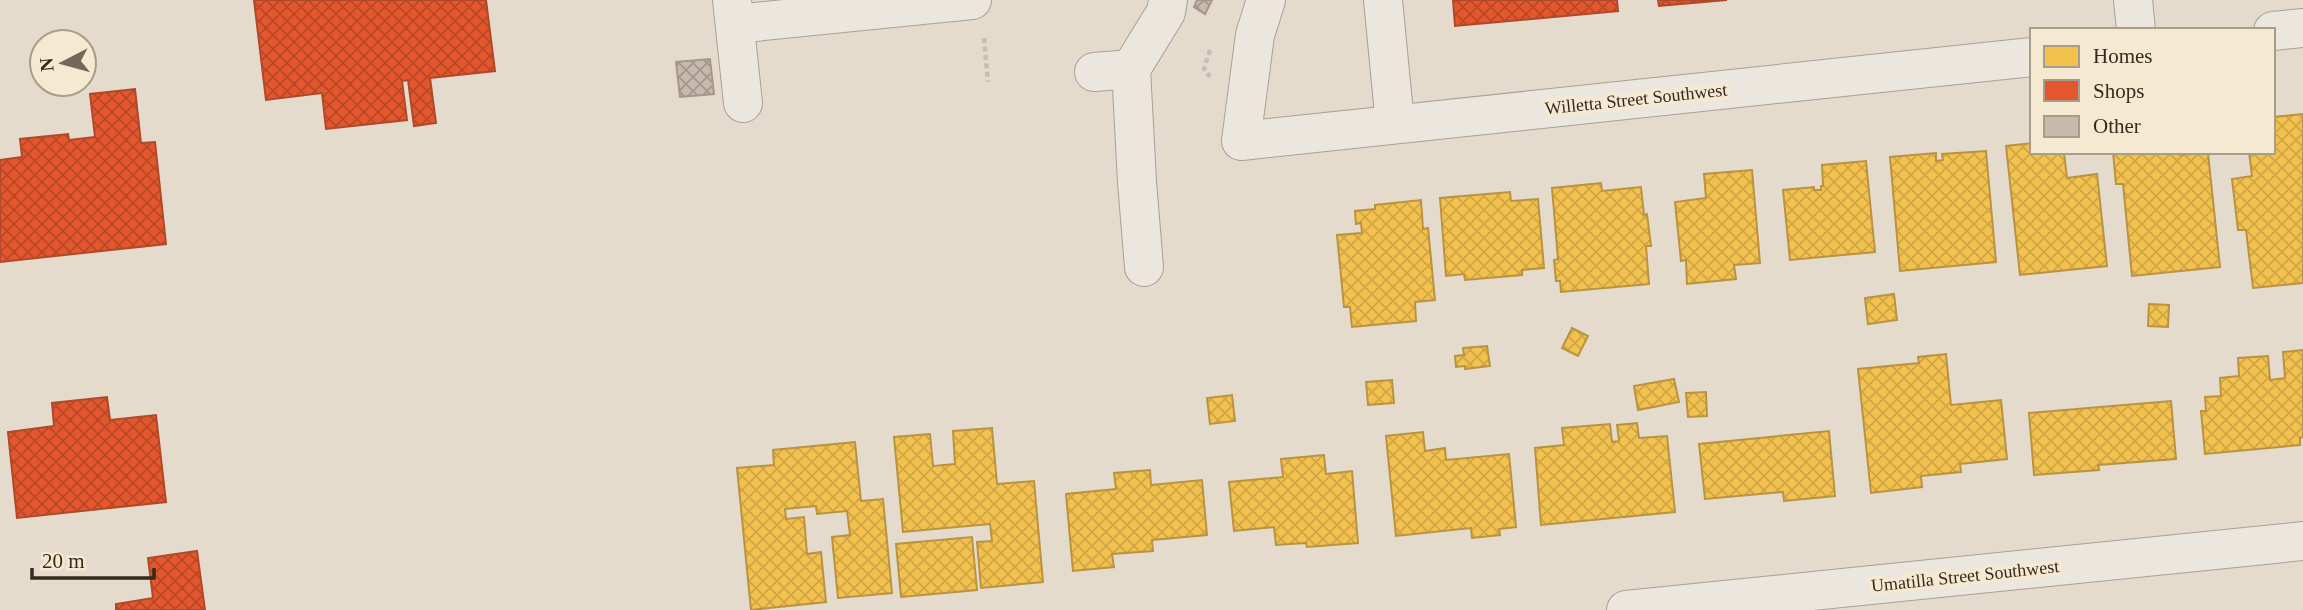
<svg xmlns="http://www.w3.org/2000/svg" width="2303" height="610" font-family="'Times New Roman',serif">
<style>
.homes{fill:url(#homes-cross-hatch);stroke:#ba9340;stroke-width:2}
.shops{fill:url(#shops-cross-hatch);stroke:#b04929;stroke-width:2}
.building{fill:url(#building-cross-hatch);stroke:#a4978c;stroke-width:2}
.lines{fill:none;stroke-linecap:round;stroke-linejoin:round}
.minor-casing{stroke:#a9a095;stroke-width:40}
.path{stroke:#c5beb5;stroke-width:4.5;stroke-dasharray:5 3.5;stroke-linecap:butt}
.minor{stroke:#ece7de;stroke-width:38}
.labels{text-anchor:middle;stroke-width:7;stroke-linejoin:round;paint-order:stroke}
.street-label{font-size:18px;fill:#38291e;stroke:#f5e9d2}
</style>
<defs>
<pattern id="homes-cross-hatch" width="8" height="8" patternUnits="userSpaceOnUse" patternTransform="scale(1.75)"><rect width="8" height="8" fill="#f2c14e"/><path d="M0 0l8 8M0 8l8-8" fill="none" stroke="#d0a644"/></pattern>
<pattern id="shops-cross-hatch" width="8" height="8" patternUnits="userSpaceOnUse" patternTransform="scale(1.75)"><rect width="8" height="8" fill="#e4572e"/><path d="M0 0l8 8M0 8l8-8" fill="none" stroke="#ba4827"/></pattern>
<pattern id="building-cross-hatch" width="8" height="8" patternUnits="userSpaceOnUse" patternTransform="scale(1.75)"><rect width="8" height="8" fill="#c8b9ad"/><path d="M0 0l8 8M0 8l8-8" fill="none" stroke="#a3968c"/></pattern>
</defs>
<rect width="100%" height="100%" fill="#e4dbcd"/>
<!-- homes -->
<g class="homes">
<polygon points="2303,114 2303,283 2253,288 2246,230 2238,230 2232,179 2252,176 2249,152 2273,152 2273,117"/>
<polygon points="2032,143 2032,152 2064,152 2067,178 2097,174 2107,266 2020,275 2006,146"/>
<polygon points="1986,151 1996,262 1900,271 1890,157 1936,153 1936,161 1943,160 1942,154"/>
<polygon points="2113,152 2180,152 2180,155 2208,153 2220,267 2132,276 2123,184 2116,184"/>
<polygon points="1866,161 1875,252 1790,260 1783,190 1814,187 1814,190 1821,190 1821,186 1823,186 1822,165"/>
<polygon points="1752,170 1760,263 1734,265 1736,279 1687,284 1686,260 1681,261 1675,202 1706,198 1704,174"/>
<polygon points="1601,183 1602,191 1641,187 1644,215 1647,214 1651,246 1646,246 1649,284 1561,292 1560,281 1556,281 1554,260 1558,259 1552,188"/>
<polygon points="1510,192 1511,201 1538,199 1544,268 1522,270 1522,275 1465,280 1464,274 1446,276 1440,198"/>
<polygon points="1421,200 1423,229 1428,228 1435,300 1415,302 1416,321 1352,327 1350,307 1344,307 1337,235 1362,233 1361,223 1356,224 1355,211 1375,209 1375,205"/>
<polygon points="1894,294 1897,320 1868,324 1865,298"/>
<polygon points="2149,304 2169,305 2168,327 2148,326"/>
<polygon points="1572,328 1588,336 1578,356 1562,348"/>
<polygon points="1487,346 1490,366 1465,369 1465,366 1456,367 1455,356 1464,355 1463,348"/>
<polygon points="2303,350 2303,437 2300,438 2300,445 2205,454 2201,411 2206,411 2205,397 2221,396 2220,378 2239,376 2238,358 2268,356 2270,380 2285,378 2283,352"/>
<polygon points="1946,354 1951,405 2001,400 2007,459 1960,464 1961,472 1921,476 1922,487 1871,493 1858,369 1919,363 1918,357"/>
<polygon points="1674,379 1679,402 1638,410 1634,386"/>
<polygon points="1392,380 1394,403 1368,405 1366,382"/>
<polygon points="1706,392 1707,416 1688,417 1686,393"/>
<polygon points="1232,395 1235,421 1210,424 1207,398"/>
<polygon points="2171,401 2176,459 2098,465 2099,470 2034,475 2029,413"/>
<polygon points="1637,423 1639,438 1667,436 1675,512 1541,525 1535,448 1564,445 1562,428 1610,424 1612,442 1619,441 1617,425"/>
<polygon points="992,428 997,484 1034,481 1043,582 981,588 977,542 992,541 990,524 903,532 894,437 930,434 933,466 955,464 953,431"/>
<polygon points="1829,431 1835,496 1784,501 1783,492 1705,499 1699,444"/>
<polygon points="1423,432 1425,451 1445,448 1446,460 1509,454 1516,527 1499,529 1500,535 1472,538 1471,528 1396,536 1386,436"/>
<polygon points="855,442 861,501 883,499 892,593 838,598 832,537 850,535 847,511 817,514 816,506 785,509 786,519 804,517 807,554 821,552 826,602 751,610 737,468 774,465 773,450"/>
<polygon points="1324,455 1326,474 1352,471 1358,543 1307,547 1306,543 1276,545 1274,527 1234,531 1229,482 1283,477 1281,459"/>
<polygon points="1150,470 1151,485 1202,480 1207,535 1152,540 1153,551 1112,554 1114,567 1073,571 1066,494 1116,489 1114,473"/>
<polygon points="972,537 977,590 901,597 896,544"/>
</g>
<!-- shops -->
<g class="shops">
<polygon points="254,0 486,0 495,71 430,78 436,123 414,126 408,80 402,81 407,120 326,129 322,93 266,100"/>
<polygon points="1453,0 1617,0 1618,11 1455,26"/>
<polygon points="1658,0 1727,0 1659,6"/>
<polygon points="135,89 141,143 155,142 166,244 0,262 0,160 22,157 20,139 68,134 69,140 95,137 90,94"/>
<polygon points="107,397 110,420 156,415 166,502 17,518 8,432 54,426 52,403"/>
<polygon points="197,551 205,610 116,610 116,604 153,598 148,558"/>
</g>
<!-- building -->
<g class="building">
<polygon points="1197,0 1212,0 1205,14 1194,7"/>
<polygon points="710,59 714,94 680,97 676,62"/>
</g>
<g class="lines">
<defs>
<g id="minor">
<polyline points="732,0 743,103"/>
<polyline points="1266,0 1255,35 1241,141 2032,57"/>
<polyline points="1383,0 1395,124"/>
<polyline points="2133,0 2136,30"/>
<polyline points="735,24 972,0"/>
<polyline points="2273,31 2303,28"/>
<polyline points="1131,69 1166,12 1168,0"/>
<polyline points="1094,72 1131,69 1137,182 1144,267"/>
<polyline points="1626,610 2303,541"/>
</g>
</defs>
<!-- minor casing -->
<use href="#minor" class="minor-casing"/>
<!-- path -->
<g class="path">
<polyline points="984,38 988,82"/>
<polyline points="1210,50 1204,69 1210,77"/>
</g>
<!-- minor -->
<use href="#minor" class="minor"/>
</g>
<g class="labels">
<!-- street labels -->
<g class="street-label">
<text transform="translate(1636 99) rotate(-6)" y="6">Willetta Street Southwest</text>
<text transform="translate(1965 576) rotate(-6)" y="6">Umatilla Street Southwest</text>
</g>
</g>
<!-- legend -->
<rect x="2030" y="28" width="245" height="126" fill="#f5e9d2" stroke="#a99c8a" stroke-width="2"/>
<rect x="2044" y="46" width="35" height="21" fill="#f2c14e" stroke="#a99c8a" stroke-width="2"/>
<text x="2093" y="63" font-size="21" fill="#38291e">Homes</text>
<rect x="2044" y="80" width="35" height="21" fill="#e4572e" stroke="#a99c8a" stroke-width="2"/>
<text x="2093" y="98" font-size="21" fill="#38291e">Shops</text>
<rect x="2044" y="116" width="35" height="21" fill="#c8b9ad" stroke="#a99c8a" stroke-width="2"/>
<text x="2093" y="133" font-size="21" fill="#38291e">Other</text>
<!-- north arrow -->
<g transform="translate(63 63) rotate(264)"><circle r="33" fill="#f5e9d2" stroke="#a99c8a" stroke-width="2"/>
<path d="M0-5L12 26L0 18L-12 26Z" fill="#74675b"/>
<text y="-10" font-size="19" font-weight="bold" text-anchor="middle" fill="#38291e">N</text>
</g>
<!-- scale -->
<path d="M32 568v10h122v-10" fill="none" stroke="#38291e" stroke-width="3.5"/>
<text x="42" y="568" font-size="21" fill="#38291e" stroke="#f5e9d2" stroke-width="5" paint-order="stroke">20 m</text>
</svg>
